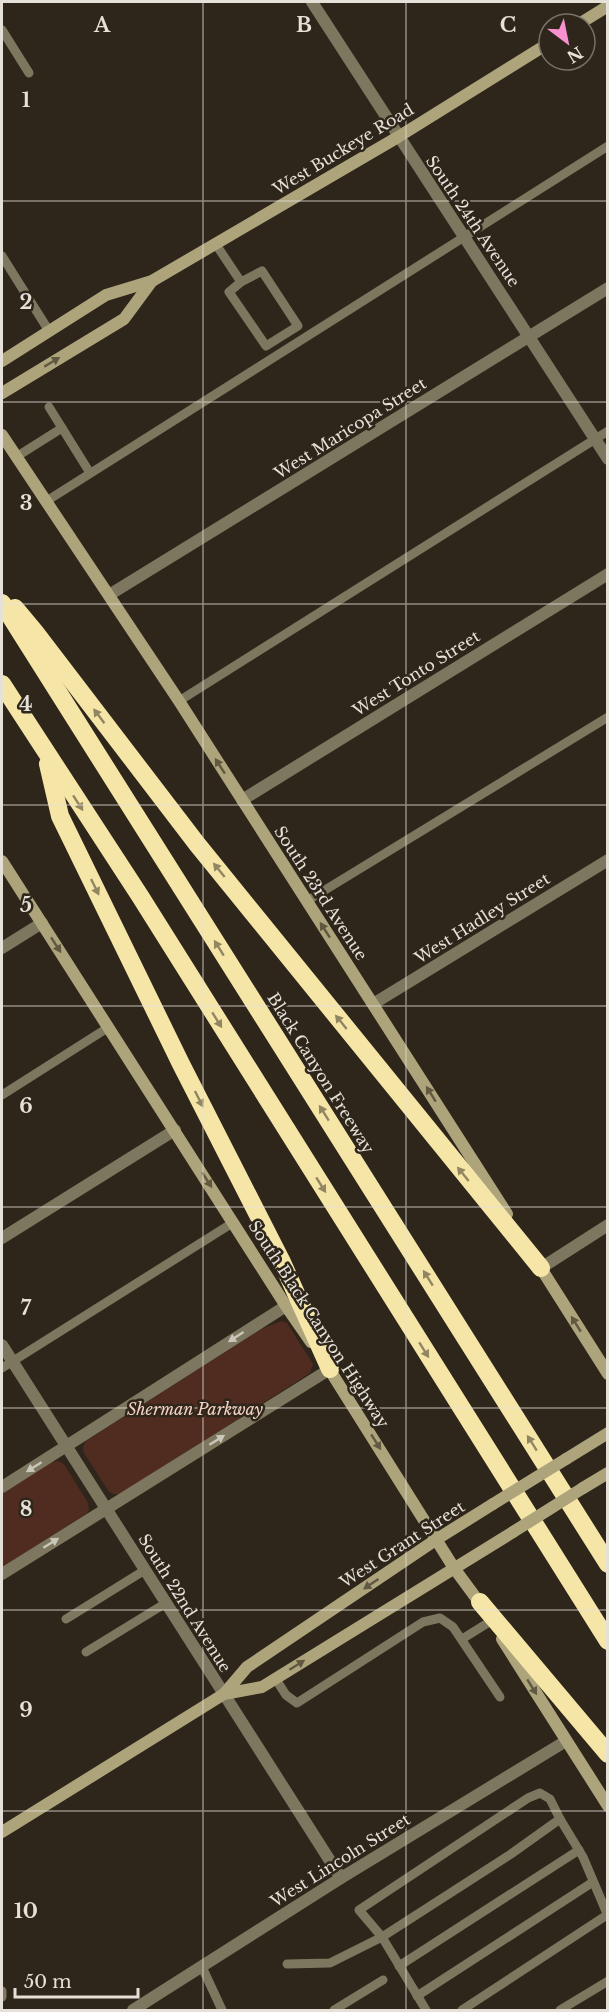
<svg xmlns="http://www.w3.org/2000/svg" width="609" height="2012" font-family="'Libre Baskerville',serif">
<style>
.green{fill:#502c20}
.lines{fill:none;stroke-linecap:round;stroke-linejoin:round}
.service{stroke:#7c775e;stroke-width:9}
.minor{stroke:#7c775e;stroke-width:12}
.secondary{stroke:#ada47c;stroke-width:12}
.motorway{stroke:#f5e6a8;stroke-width:18}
.secondary-bridge{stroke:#ada47c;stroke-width:12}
.oneway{fill:#615841}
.oneway2{fill:#928661}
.oneway3{fill:#cbc6ba}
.grid{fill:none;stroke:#e5e0d8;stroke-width:1.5;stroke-opacity:0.55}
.labels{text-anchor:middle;stroke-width:5;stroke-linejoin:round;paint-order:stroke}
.street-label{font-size:16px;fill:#e5e0d8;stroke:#2e261a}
.park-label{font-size:16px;font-style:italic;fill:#f7d3c6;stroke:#2e261a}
.grid-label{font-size:20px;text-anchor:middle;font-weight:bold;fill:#e5e0d8;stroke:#2e261a;stroke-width:5;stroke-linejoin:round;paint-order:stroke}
</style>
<rect width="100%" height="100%" fill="#2e261a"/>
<!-- green -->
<g class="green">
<polygon points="282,1321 287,1323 313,1364 310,1373 120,1494 114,1494 109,1492 84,1453 83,1447 86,1441 261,1329"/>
<polygon points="58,1461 64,1464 88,1503 89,1510 86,1514 2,1567 2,1493 52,1462"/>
</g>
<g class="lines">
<!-- service -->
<g class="service">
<polyline points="2,30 29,73"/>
<polyline points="215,243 241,282 229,292 266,346 298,326 262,271 241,282"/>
<polyline points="2,256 49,331"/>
<polyline points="49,407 90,473"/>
<polyline points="16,457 62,428"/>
<polyline points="45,502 608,146"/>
<polyline points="179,701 608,431"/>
<polyline points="307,901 608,717"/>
<polyline points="2,1095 109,1027"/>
<polyline points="2,1368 234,1222"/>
<polyline points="66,1619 145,1570"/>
<polyline points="462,1639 491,1621"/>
<polyline points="86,1652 166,1603"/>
<polyline points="275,1678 286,1695 297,1703 423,1622 440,1618 453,1627 500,1697"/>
<polyline points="287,1964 330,1963 382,1937 359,1910 528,1798 540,1793 550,1799 560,1819"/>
<polyline points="399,1966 579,1850"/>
<polyline points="202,1967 222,2010"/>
<polyline points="2,1991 2,1997"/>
<polyline points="417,1996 593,1882"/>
<polyline points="334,2010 383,1980"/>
<polyline points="426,2010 382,1937 511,1854 560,1819 583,1857 608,1916"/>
<polyline points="462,2010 607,1915"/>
<polyline points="560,2010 608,1981"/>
</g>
<!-- minor -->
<g class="minor">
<polyline points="312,2 608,459"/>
<polyline points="109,595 608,288"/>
<polyline points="242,800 608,574"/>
<polyline points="2,948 42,923"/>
<polyline points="373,1004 608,860"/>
<polyline points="2,1238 175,1130"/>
<polyline points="541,1268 608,1225"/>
<polyline points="2,1345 341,1878"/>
<polyline points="2,1487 286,1306"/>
<polyline points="2,1574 330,1369"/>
<polyline points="133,2010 341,1878 566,1741"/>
</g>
<!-- secondary -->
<g class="secondary">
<polyline points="579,24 608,6"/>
<polyline points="2,361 106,295 152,281 398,137 549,43"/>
<polyline points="2,393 124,319 152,281"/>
<polyline points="2,435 179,701 507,1214"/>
<polyline points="2,861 286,1306 311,1342"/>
<polyline points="537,1262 608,1374"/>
<polyline points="326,1364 454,1568 482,1606"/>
<polyline points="566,1459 608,1433"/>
<polyline points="583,1488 608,1473"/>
<polyline points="502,1639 608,1806"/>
<polyline points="224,1694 262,1687 513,1532"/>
<polyline points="2,1832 224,1694 247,1667 437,1539 493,1504"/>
</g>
<!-- motorway -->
<g class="motorway">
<polyline points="2,603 608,1564"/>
<polyline points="15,608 35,632 197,844 541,1268"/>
<polyline points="2,684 140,896 608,1641"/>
<polyline points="48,764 60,816 181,1064 281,1260 330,1369"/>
<polyline points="480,1602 608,1754"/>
</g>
<!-- secondary-bridge -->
<g class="secondary-bridge">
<polyline points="493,1504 566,1459"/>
<polyline points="513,1532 583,1488"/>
</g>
</g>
<!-- one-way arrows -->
<defs><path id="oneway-solid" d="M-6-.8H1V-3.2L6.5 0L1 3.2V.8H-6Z" transform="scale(1.5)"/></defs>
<g class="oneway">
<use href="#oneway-solid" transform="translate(52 362) rotate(-31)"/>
<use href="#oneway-solid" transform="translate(220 766) rotate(-123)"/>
<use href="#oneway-solid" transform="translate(325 930) rotate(-123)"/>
<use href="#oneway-solid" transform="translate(56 945) rotate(57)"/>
<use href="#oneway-solid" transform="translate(431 1094) rotate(-122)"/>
<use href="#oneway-solid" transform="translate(207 1180) rotate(57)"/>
<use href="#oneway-solid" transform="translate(576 1324) rotate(-122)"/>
<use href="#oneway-solid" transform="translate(376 1442) rotate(58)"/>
<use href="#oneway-solid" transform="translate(371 1584) rotate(146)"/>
<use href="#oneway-solid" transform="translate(297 1665) rotate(-32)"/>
<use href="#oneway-solid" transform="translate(532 1687) rotate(58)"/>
</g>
<g class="oneway2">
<use href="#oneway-solid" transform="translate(99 716) rotate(-127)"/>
<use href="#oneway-solid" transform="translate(78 803) rotate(57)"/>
<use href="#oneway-solid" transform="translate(219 870) rotate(-129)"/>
<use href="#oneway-solid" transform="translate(95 887) rotate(64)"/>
<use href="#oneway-solid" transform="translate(219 948) rotate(-122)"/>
<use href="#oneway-solid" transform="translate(217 1020) rotate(58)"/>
<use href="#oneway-solid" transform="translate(341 1022) rotate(-129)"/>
<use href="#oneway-solid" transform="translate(199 1099) rotate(63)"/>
<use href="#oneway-solid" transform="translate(324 1113) rotate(-122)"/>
<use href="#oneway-solid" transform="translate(463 1174) rotate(-129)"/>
<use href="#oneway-solid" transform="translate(321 1185) rotate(58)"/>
<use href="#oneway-solid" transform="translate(428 1278) rotate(-122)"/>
<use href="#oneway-solid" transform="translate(424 1350) rotate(58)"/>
<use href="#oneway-solid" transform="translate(532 1443) rotate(-122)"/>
</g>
<g class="oneway3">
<use href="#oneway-solid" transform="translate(236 1337) rotate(147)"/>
<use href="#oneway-solid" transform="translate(217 1440) rotate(-32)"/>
<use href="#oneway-solid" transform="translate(34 1467) rotate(148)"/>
<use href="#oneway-solid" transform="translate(51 1543) rotate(-32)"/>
</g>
<!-- grid -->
<path class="grid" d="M203,2V2010M406,2V2010M2,201H608M2,402H608M2,604H608M2,805H608M2,1006H608M2,1207H608M2,1408H608M2,1610H608M2,1811H608"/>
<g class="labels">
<!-- street labels -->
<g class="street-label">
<text transform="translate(343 149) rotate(-31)" y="6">West Buckeye Road</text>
<text transform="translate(473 221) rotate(56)" y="6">South 24th Avenue</text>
<text transform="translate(350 428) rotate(-32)" y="6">West Maricopa Street</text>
<text transform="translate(416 673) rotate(-32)" y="6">West Tonto Street</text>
<text transform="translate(321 893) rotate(57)" y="6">South 23rd Avenue</text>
<text transform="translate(482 918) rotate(-32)" y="6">West Hadley Street</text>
<text transform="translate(321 1073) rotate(58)" y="6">Black Canyon Freeway</text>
<text transform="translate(319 1324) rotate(57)" y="6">South Black Canyon Highway</text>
<text transform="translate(402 1544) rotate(-33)" y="6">West Grant Street</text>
<text transform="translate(185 1603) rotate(58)" y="6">South 22nd Avenue</text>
<text transform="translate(340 1860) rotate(-32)" y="6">West Lincoln Street</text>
</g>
<!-- park labels -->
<g class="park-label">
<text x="195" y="1415">Sherman Parkway</text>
</g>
</g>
<g class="grid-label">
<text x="102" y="32">A</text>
<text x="304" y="32">B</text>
<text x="508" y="32">C</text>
<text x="26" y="107">1</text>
<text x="26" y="309">2</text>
<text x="26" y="510">3</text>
<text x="26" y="711">4</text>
<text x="26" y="912">5</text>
<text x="26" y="1113">6</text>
<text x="26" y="1315">7</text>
<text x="26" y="1516">8</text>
<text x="26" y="1717">9</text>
<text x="26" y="1918">10</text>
</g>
<!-- border -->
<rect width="609" height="2012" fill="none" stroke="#e5e0d8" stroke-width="6"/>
<!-- north arrow -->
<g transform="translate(567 42) rotate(148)"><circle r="28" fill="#2e261a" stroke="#777066" stroke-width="1.5"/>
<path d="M0-4.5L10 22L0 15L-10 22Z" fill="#f790ce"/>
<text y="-9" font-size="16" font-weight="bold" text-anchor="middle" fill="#e5e0d8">N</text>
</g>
<!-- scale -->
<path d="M15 1988v9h123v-9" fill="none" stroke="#e5e0d8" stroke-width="3"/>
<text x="24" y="1988" font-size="18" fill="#e5e0d8" stroke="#2e261a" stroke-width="4.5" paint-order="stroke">50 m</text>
</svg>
